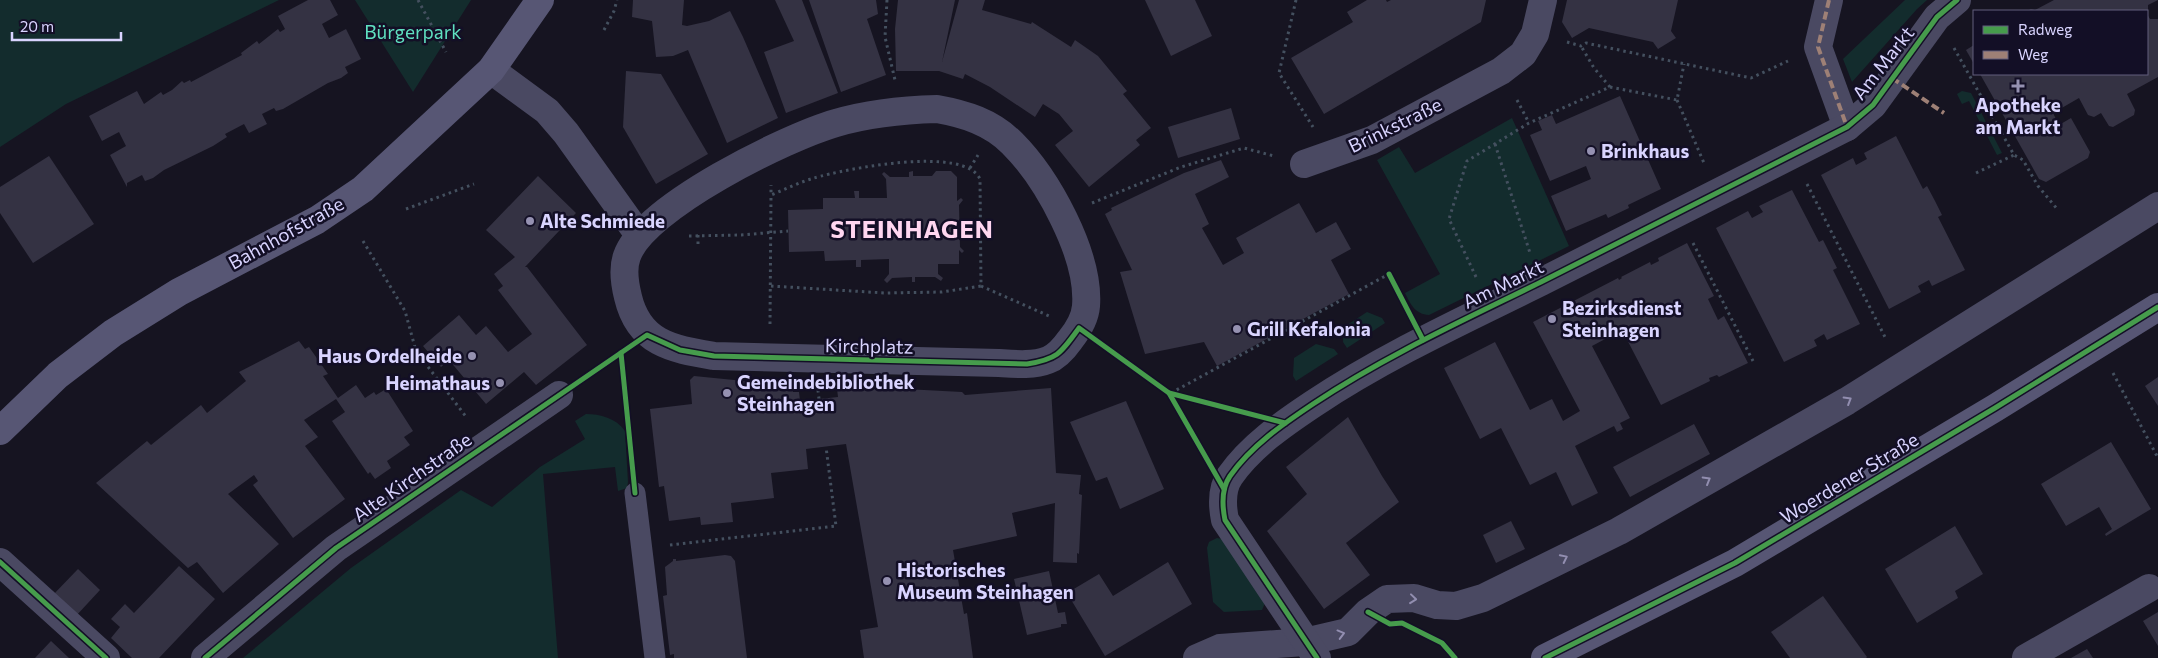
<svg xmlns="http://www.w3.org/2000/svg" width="2158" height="658" font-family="Commissioner,sans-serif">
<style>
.green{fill:#132c2d}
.building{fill:#343243}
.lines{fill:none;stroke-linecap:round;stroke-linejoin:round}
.path{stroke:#44505f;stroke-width:3;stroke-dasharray:2.5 4;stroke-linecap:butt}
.lane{stroke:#4a4962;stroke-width:21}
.street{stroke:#4a4962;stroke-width:28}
.secondary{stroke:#575674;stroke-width:28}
.quiet{stroke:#9e8076;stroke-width:4;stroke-dasharray:8 4;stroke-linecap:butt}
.cycleway-casing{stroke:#130f26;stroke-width:8}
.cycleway{stroke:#469c4c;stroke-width:5}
.oneway{stroke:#928eb0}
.poi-dot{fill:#9591b1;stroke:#130f26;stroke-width:2}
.labels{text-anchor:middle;stroke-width:5;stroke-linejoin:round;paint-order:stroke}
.park-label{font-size:19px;fill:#5fe0c0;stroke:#130f26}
.street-label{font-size:19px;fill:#d9d4ff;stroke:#130f26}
.poi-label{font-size:19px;font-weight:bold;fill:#d9d4ff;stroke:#130f26;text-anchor:start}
.district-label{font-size:24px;font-weight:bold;letter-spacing:1px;fill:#ffd6f0;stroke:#130f26}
</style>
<rect width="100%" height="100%" fill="#161421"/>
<!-- green -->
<g class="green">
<polygon points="0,0 279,0 66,104 0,147"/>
<polygon points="355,0 471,0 413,92"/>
<polygon points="1905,0 1927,0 1917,9 1852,82 1843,59"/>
<polygon points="1962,91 1971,93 2002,153 1997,155 1969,101 1962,104 1957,94"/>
<path d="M1512,118L1569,246L1429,315C1415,314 1411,305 1405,293L1440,274L1377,160L1399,147L1415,173Z"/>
<polygon points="1367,312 1382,318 1385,323 1347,348 1343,342 1344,327"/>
<polygon points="1316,344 1334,349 1338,354 1296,381 1293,376 1294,358"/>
<path d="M586,414C600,414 616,418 625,431L628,482L627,488L618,491L615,467L543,474L558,658H243L351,568L461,490L492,507L540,467L585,439L575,421Z"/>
<polygon points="1217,538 1222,539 1265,603 1262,610 1224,612 1213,602 1207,548 1209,542"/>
</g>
<!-- building -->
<g class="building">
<polygon points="308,0 330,0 338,15 322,24 329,38 346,29 361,59 345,67 348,73 341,78 328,83 283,109 276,111 274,108 262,114 267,124 249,133 244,124 225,134 227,137 213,146 164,170 153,178 145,181 142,175 127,183 127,187 110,155 126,146 119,132 102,141 89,116 137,91 144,104 161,92 163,95 172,90 182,81 184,83 190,80 191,82 242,55 241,53 257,41 259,44 278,29 280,32 285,29 278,16"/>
<polygon points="633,0 684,0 682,25 687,26 709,21 730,11 743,37 778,118 727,143 688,50 673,56 656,57 652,21 632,17"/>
<polygon points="775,0 802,0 838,93 786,113 764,52 794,41"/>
<polygon points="809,0 876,0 878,14 867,19 886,75 841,92"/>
<polygon points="898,0 955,0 942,62 959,0 985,0 982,10 1031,24 1032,22 1071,47 1075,40 1098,56 1127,91 1123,94 1151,128 1136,140 1140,145 1089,187 1055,145 1073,131 1059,114 1043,104 1035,117 990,87 965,74 963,79 939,71 896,71 895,29"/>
<polygon points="1145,0 1195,0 1212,36 1171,56"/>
<polygon points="1367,0 1386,0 1387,2 1391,0 1486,0 1481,22 1324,114 1291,58 1353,22 1347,12"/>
<polygon points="1567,0 1678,0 1671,31 1676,38 1658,49 1653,42 1589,28 1572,38 1562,22"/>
<polygon points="2054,0 2158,0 2148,5 2148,11 2027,11 2031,9 2035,10"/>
<polygon points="2147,14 2150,19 2158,19 2158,77 2127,94 2135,110 2134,115 2113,127 2109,126 2101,113 2094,117 2088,115 2079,98 2053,113 2059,125 2071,118 2090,152 2088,158 2046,182 2039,179 1980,74 2147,74"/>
<polygon points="1974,45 1974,64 1966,50"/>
<polygon points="626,71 661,74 708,154 656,184 623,127"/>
<polygon points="1620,96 1661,189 1628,205 1629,208 1608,218 1606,214 1566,231 1551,196 1591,179 1586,166 1550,181 1530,135 1542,130 1538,121 1552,115 1556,124"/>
<polygon points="1231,108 1240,139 1178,158 1168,127"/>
<polygon points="1896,136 1923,189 1927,186 1935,201 1942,215 1938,217 1965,270 1932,286 1929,280 1918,286 1921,292 1889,309 1821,175 1853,158 1856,165 1867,159 1864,153"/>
<polygon points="49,156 94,224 33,263 0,213 0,187"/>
<polygon points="1221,160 1229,177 1195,194 1209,224 1202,228 1223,265 1244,253 1236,238 1299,203 1316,233 1336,222 1351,249 1331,260 1349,294 1217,366 1204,342 1145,354 1120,272 1132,270 1105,214 1112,210 1111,208 1184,173"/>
<polygon points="913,171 913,176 932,176 936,171 951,171 957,177 957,201 961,198 963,200 959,205 960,247 964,251 962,253 959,250 959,264 938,264 938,274 943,278 941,281 935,277 915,277 915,282 912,282 912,277 892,278 887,283 884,280 889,274 889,259 861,260 861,267 856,267 856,260 825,261 824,251 789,252 788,210 823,209 823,198 855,198 854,191 859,191 859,198 887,198 886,179 882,174 884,172 890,177 909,177 909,172"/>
<polygon points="538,176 576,213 525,267 527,267 587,345 536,385 524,372 486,404 449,360 441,367 423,346 459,315 476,335 486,326 508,352 532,334 498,290 503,286 494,274 515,257 486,230"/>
<polygon points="1792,190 1819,242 1823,240 1837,268 1833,270 1860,324 1827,340 1824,334 1814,340 1817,346 1784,362 1716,228 1748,211 1752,218 1763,212 1759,206"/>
<polygon points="1687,243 1714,296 1708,299 1718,320 1724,316 1748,363 1719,377 1717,375 1709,378 1710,381 1661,405 1622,330 1592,346 1630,418 1620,423 1623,429 1617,432 1614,426 1575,446 1598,493 1572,506 1556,472 1530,485 1501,428 1480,439 1444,368 1495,342 1530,410 1552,399 1563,421 1580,411 1533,322 1618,278 1619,280 1622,278 1621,277 1650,262 1651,265 1659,261 1658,258"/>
<polygon points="299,341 305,349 309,347 328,374 323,376 338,398 356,385 365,398 374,392 376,395 386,389 413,431 404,437 410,445 387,461 391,468 375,479 370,472 368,474 332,421 345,412 336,399 304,420 318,437 305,446 345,499 293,538 253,485 258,481 254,475 228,494 279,544 223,593 197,562 188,568 96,483 147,441 151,445 201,405 207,413 246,381 239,372"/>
<polygon points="694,376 793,386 793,392 799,392 800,401 838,397 837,389 905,389 962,392 965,395 1051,388 1056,473 1081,475 1079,494 1082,495 1079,554 1077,553 1077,563 1053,562 1055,503 1012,513 1017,536 953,550 964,614 967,613 973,658 864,658 860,630 878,627 846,444 806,449 808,469 771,473 774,498 731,503 733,522 701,525 700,517 669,521 664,486 659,487 650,409 692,404 690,380"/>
<polygon points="2158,377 2158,406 2145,386"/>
<polygon points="1126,401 1164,489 1120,509 1107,477 1096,481 1070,422"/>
<polygon points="1348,417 1382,476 1399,502 1346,543 1370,575 1324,609 1267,531 1307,494 1286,467"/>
<polygon points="1694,424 1710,454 1630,497 1613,467"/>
<polygon points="2111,442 2151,509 2106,536 2105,534 2112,529 2099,507 2066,526 2041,484"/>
<polygon points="1511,521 1525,549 1496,563 1483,535"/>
<polygon points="1955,526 1983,574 1955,591 1958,598 1917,623 1885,569"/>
<polygon points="725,555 731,556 735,561 747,658 674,658 674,654 670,655 663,596 667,595 665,567 673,561 673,559 676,559 676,561"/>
<polygon points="1168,562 1192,604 1105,656 1067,593 1099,574 1113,596"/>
<polygon points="179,566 215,599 159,658 132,658 111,638 120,627 111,619 125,604 134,613"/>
<polygon points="78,569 100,590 75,617 52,596"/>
<polygon points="1049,571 1058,613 1065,612 1067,624 1061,624 1061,627 1027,635 1014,579"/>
<polygon points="1823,596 1867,657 1866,658 1790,658 1771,632"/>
<polygon points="2158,612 2158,646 2143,621"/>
<polygon points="51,641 69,658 35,658"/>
<polygon points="2087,649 2093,658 2071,658"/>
</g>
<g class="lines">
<!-- path -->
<g class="path">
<polyline points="418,0 446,52"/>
<polyline points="887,0 885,37 895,80"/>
<polyline points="1296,0 1279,73 1313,127"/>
<polyline points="604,30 614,11 617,0"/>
<polyline points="1567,42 1581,46 1586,43 1751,78 1788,61"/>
<polyline points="1954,48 2014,155 2023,160 2038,186 2058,210"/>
<polyline points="1610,87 1677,100 1684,64"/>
<polyline points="1517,100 1529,123"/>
<polyline points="1677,100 1704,163"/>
<polyline points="1495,144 1530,253"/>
<polyline points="970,168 978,155"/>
<polyline points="1976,173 2014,155"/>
<polyline points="1807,184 1886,339"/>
<polyline points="1092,203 1181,167 1244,148 1274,156"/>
<polyline points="406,209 474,184"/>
<polyline points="689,236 741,235 788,231"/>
<polyline points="363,241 405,311 416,351 467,418"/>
<polyline points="1693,243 1753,361"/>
<polyline points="698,244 698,235"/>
<polyline points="1476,277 1449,219 1467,161 1529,123 1610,87 1594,68 1581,46"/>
<path d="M771,286L885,293L942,292L981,286L980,179C964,145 845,169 814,178C800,182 786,189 771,195V185"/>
<polyline points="981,286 1049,316"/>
<polyline points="770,324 771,195"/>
<polyline points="1104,346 1169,393 1246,412"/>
<polyline points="621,354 632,465"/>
<polyline points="2113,373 2158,458"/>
<polyline points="586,377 622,352"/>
<polyline points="818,390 819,399"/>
<polyline points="1170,393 1205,456"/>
<polyline points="1171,393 1389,274 1409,313"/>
<polyline points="670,545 836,526 826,447"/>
<polyline points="1433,639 1442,643 1455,658"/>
</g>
<!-- lane -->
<polyline class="lane" points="635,493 655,658"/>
<!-- street -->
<g class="street">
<polyline points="1829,0 1818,47 1847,127"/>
<polyline points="491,70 547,111 566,133 639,235"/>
<path d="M937,109C965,114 991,122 1012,143C1047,178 1090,255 1086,306C1085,319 1078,330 1070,340C1065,347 1056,357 1048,360C1033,366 1014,364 999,363L714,356C673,349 639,344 628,297C625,285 622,269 627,256C644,207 787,137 836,123C870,113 902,110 937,109Z"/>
<polyline points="1304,164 1372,140 1501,71 1523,54 1535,34 1543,0"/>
<polyline points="0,562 106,658"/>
<polyline points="205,658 336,548 559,395"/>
<polyline points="1197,658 1220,648 1305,642 1348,632 1368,612 1387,599 1414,598 1437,605 1456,606 1483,598 1619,531 1847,401 2158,206"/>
<path d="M1317,658L1225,520C1222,505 1221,489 1230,476C1251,446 1283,424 1313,404C1385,356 1464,320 1541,282C1643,231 1745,179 1847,127L1873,105L1937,17L1957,0"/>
<polyline points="2026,658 2149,588"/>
</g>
<!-- secondary -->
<g class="secondary">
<polyline points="0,431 58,375 113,333 179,292 317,220 363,189 491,70 540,0"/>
<polyline points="1545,658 1735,563 1995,408 2158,307"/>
</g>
<!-- quiet -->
<g class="quiet">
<polyline points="1829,0 1818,47 1847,127"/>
<polyline points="1892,78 1944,113"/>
</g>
<defs>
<g id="cycleway">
<polyline points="1389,274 1423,340"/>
<polyline points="621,353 635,493"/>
<polyline points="1169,393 1224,489"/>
<polyline points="0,562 106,658"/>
<polyline points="1368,612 1390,624 1402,623 1442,643 1455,658"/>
<path d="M205,658L336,548L647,335L680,350L714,356L1027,364C1058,359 1061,353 1079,328L1169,393L1285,423"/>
<path d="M1317,658L1225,520C1222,505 1221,489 1230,476C1251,446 1283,424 1313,404C1385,356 1464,320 1541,282C1643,231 1745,179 1847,127L1873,105L1937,17L1957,0"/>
<polyline points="1545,658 1735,563 1995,408 2158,307"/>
</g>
</defs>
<!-- cycleway casing -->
<use href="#cycleway" class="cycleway-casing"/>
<!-- cycleway -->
<use href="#cycleway" class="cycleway"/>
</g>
<!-- one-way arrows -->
<defs><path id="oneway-chevron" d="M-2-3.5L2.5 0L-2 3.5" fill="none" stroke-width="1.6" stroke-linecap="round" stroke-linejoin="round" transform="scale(1.25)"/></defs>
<g class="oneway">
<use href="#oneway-chevron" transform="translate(1848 400) rotate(-31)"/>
<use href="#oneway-chevron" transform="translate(1707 480) rotate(-30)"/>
<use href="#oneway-chevron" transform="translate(1564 558) rotate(-26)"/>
<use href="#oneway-chevron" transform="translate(1413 599) rotate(6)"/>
<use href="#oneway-chevron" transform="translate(1341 634) rotate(-15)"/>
</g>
<!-- markers -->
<g class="poi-dot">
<path d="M2015.5 78.5h5v5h5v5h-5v5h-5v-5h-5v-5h5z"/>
<circle cx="1591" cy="151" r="5"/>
<circle cx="530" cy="221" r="5"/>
<circle cx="1552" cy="319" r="5"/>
<circle cx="1237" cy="329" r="5"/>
<circle cx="472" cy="356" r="5"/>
<circle cx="500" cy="383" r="5"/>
<circle cx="727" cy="393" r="5"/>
<circle cx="887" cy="581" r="5"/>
</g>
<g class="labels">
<!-- park labels -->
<g class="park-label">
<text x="413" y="39">Bürgerpark</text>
</g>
<!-- street labels -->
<g class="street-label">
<text transform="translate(1883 63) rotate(-52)" y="7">Am Markt</text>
<text transform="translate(1395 125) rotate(-26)" y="7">Brinkstraße</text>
<text transform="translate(286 233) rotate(-29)" y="7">Bahnhofstraße</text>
<text transform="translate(1503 284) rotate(-26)" y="7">Am Markt</text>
<text transform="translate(869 346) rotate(1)" y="7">Kirchplatz</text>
<text transform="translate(412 477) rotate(-35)" y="7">Alte Kirchstraße</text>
<text transform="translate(1849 478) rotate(-31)" y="7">Woerdener Straße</text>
</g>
<!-- poi labels -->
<g class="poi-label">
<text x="2018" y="112" text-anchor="middle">Apotheke<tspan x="2018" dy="22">am Markt</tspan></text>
<text x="1601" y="158">Brinkhaus</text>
<text x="540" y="228">Alte Schmiede</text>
<text x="1562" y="315">Bezirksdienst<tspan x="1562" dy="22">Steinhagen</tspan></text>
<text x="1247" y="336">Grill Kefalonia</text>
<text x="462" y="363" text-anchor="end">Haus Ordelheide</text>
<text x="737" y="389">Gemeindebibliothek<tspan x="737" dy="22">Steinhagen</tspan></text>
<text x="490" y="390" text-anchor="end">Heimathaus</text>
<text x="897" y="577">Historisches<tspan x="897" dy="22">Museum Steinhagen</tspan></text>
</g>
<!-- district labels -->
<g class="district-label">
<text x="912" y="238">STEINHAGEN</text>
</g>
</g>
<!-- legend -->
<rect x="1973" y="10" width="175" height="65" fill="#130f26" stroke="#625e7d"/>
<rect x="1983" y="26" width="25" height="8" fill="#469c4c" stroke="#625e7d"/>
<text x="2018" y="35" font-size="15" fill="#d9d4ff">Radweg</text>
<rect x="1983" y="51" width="25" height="8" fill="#9e8076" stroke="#625e7d"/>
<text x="2018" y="60" font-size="15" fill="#d9d4ff">Weg</text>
<!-- scale -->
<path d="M12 32v8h109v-8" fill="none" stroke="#d9d4ff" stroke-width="2.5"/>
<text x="20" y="32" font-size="15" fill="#d9d4ff" stroke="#130f26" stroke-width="4" paint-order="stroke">20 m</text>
</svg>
